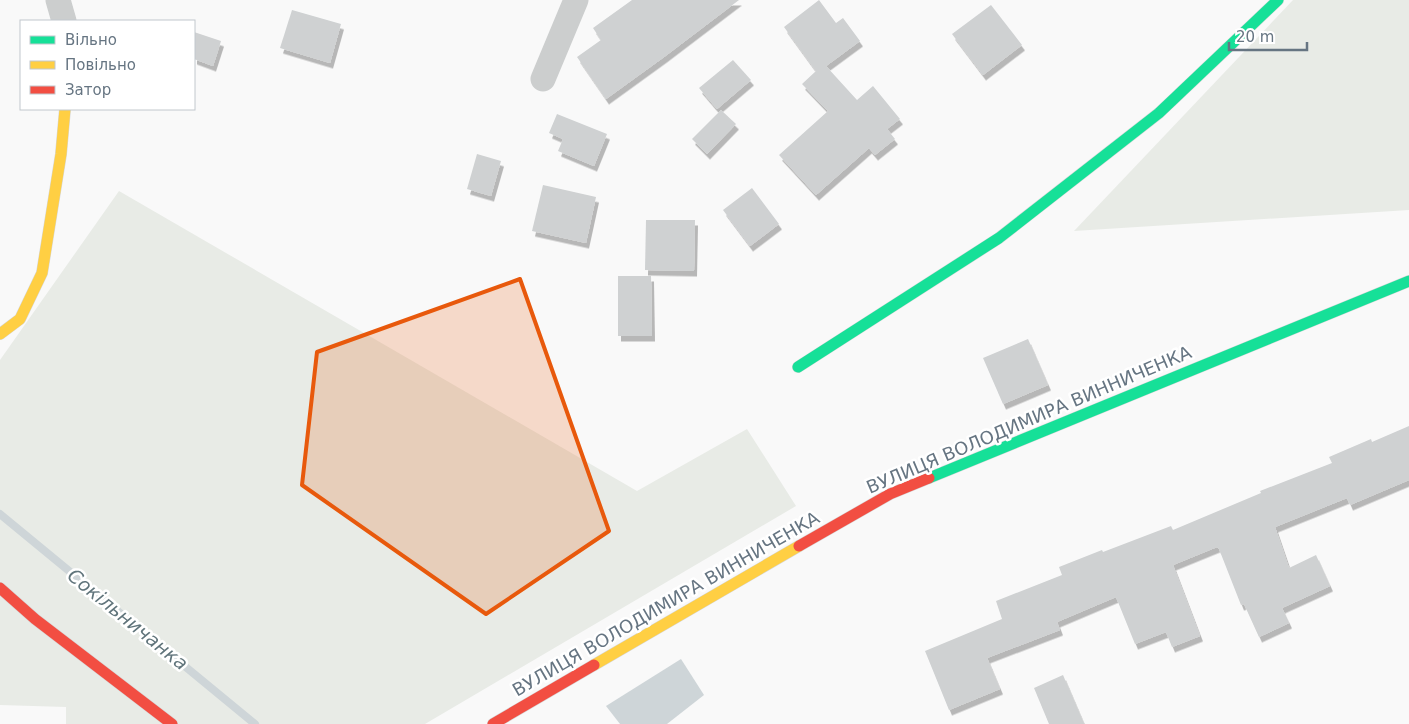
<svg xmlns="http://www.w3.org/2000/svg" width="1409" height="724" font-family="'DejaVu Sans',sans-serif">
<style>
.green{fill:#e8ebe6}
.water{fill:#ced5d8}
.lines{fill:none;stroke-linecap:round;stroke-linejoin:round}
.stream{stroke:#ced5d8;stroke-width:8}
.building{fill:#cfd1d2;filter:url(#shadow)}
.fast-casing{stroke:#d6d7d8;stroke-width:12}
.slow-casing{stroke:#d6d7d8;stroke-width:12}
.jam-casing{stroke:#d6d7d8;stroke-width:12}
.street{stroke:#cccece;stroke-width:25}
.fast{stroke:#16e098;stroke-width:11}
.slow{stroke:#ffcf43;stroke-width:11}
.jam{stroke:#f24e42;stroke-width:11}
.marked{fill:#e8590c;fill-opacity:0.2;stroke:#e8590c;stroke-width:4;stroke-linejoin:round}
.labels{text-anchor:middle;stroke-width:5;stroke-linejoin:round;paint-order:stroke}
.street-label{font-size:18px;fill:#667582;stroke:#fff}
.water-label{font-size:19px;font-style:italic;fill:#60747b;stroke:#fff}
</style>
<defs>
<filter id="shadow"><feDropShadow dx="3" dy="5.5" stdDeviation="0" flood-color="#0004"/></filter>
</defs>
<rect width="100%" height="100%" fill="#f9f9f9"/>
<!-- green -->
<g class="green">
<polygon points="1293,0 1409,0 1409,210 1074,231"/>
<polygon points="119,191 637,491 747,429 796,506 425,724 66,724 66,707 0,705 0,360"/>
</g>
<!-- water -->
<polygon class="water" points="681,659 704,695 667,724 620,724 606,706"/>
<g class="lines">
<!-- stream -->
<polyline class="stream" points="0,514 255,724"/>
</g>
<!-- building -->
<g class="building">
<polygon points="632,0 739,0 664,57 606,99 577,57 601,40 593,28"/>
<polygon points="819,0 836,23 843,18 860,41 826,66 857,100 873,86 900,119 887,129 895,139 875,155 869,148 816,195 779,155 828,111 802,84 816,71 784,27"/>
<polygon points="991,5 1022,45 983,75 952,34"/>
<polygon points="292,10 341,24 330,63 280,48"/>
<polygon points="194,32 221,41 213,66 194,59"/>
<polygon points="733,60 751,80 717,109 699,88"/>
<polygon points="721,110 736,124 707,154 692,139"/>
<polygon points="557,114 607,134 594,166 558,151 563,139 549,133"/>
<polygon points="477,154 501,161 491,196 467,189"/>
<polygon points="543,185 596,197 586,243 532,231"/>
<polygon points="752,188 779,224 750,246 723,210"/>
<polygon points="646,220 695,220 694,271 645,270"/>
<polygon points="618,276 651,276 652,336 618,336"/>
<polygon points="1028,339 1048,385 1003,404 983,358"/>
<polygon points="1409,426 1409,480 1350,505 1347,498 1275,527 1289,568 1316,555 1330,586 1282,608 1289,623 1259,637 1244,604 1241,605 1219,549 1217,547 1173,565 1200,636 1172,647 1166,632 1135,644 1116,597 1057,622 1060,630 987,658 1000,689 949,710 925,651 1002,619 996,601 1062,575 1059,567 1102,550 1103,552 1171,526 1173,530 1261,493 1260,491 1332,463 1329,457 1371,439 1372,442"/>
<polygon points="1063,675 1084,724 1049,724 1034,688"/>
</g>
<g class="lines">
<defs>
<g id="fast">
<polyline points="798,367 999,238 1159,113 1278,0"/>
<polyline points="929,478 1409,281"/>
</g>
<g id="slow">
<polyline points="0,334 20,319 42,273 61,154 65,109"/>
<polyline points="594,665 799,546"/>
</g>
<g id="jam">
<polyline points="799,546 890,494 929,478"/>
<polyline points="0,588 35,619 172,724"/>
<polyline points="493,724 594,665"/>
</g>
</defs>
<!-- fast casing -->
<use href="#fast" class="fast-casing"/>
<!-- slow casing -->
<use href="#slow" class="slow-casing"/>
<!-- jam casing -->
<use href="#jam" class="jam-casing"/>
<!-- street -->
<g class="street">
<polyline points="58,0 64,21"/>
<polyline points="543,79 576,0"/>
</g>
<!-- fast -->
<use href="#fast" class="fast"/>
<!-- slow -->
<use href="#slow" class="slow"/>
<!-- jam -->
<use href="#jam" class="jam"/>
</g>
<!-- marked area -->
<path class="marked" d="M520,279L609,531L486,614L302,485L317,352Z"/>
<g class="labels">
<!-- street labels -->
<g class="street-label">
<text transform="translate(1029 420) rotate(-23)" y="6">ВУЛИЦЯ ВОЛОДИМИРА ВИННИЧЕНКА</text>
<text transform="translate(666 604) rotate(-30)" y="6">ВУЛИЦЯ ВОЛОДИМИРА ВИННИЧЕНКА</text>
</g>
<!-- water labels -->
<g class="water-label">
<text transform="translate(128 619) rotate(39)" y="7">Сокільничанка</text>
</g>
</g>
<!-- legend -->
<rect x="20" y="20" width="175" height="90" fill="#ffffff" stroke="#c2c8cd"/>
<rect x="30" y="36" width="25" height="8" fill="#16e098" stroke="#c2c8cd"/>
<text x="65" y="45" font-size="15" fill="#667582">Вільно</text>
<rect x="30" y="61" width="25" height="8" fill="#ffcf43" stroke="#c2c8cd"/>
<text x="65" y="70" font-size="15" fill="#667582">Повільно</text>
<rect x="30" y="86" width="25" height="8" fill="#f24e42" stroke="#c2c8cd"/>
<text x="65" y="95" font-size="15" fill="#667582">Затор</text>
<!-- scale -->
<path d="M1229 42v8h78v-8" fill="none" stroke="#667582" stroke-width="2.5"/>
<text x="1236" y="42" font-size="15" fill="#667582" stroke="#ffffff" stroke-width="4" paint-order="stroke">20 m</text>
</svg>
